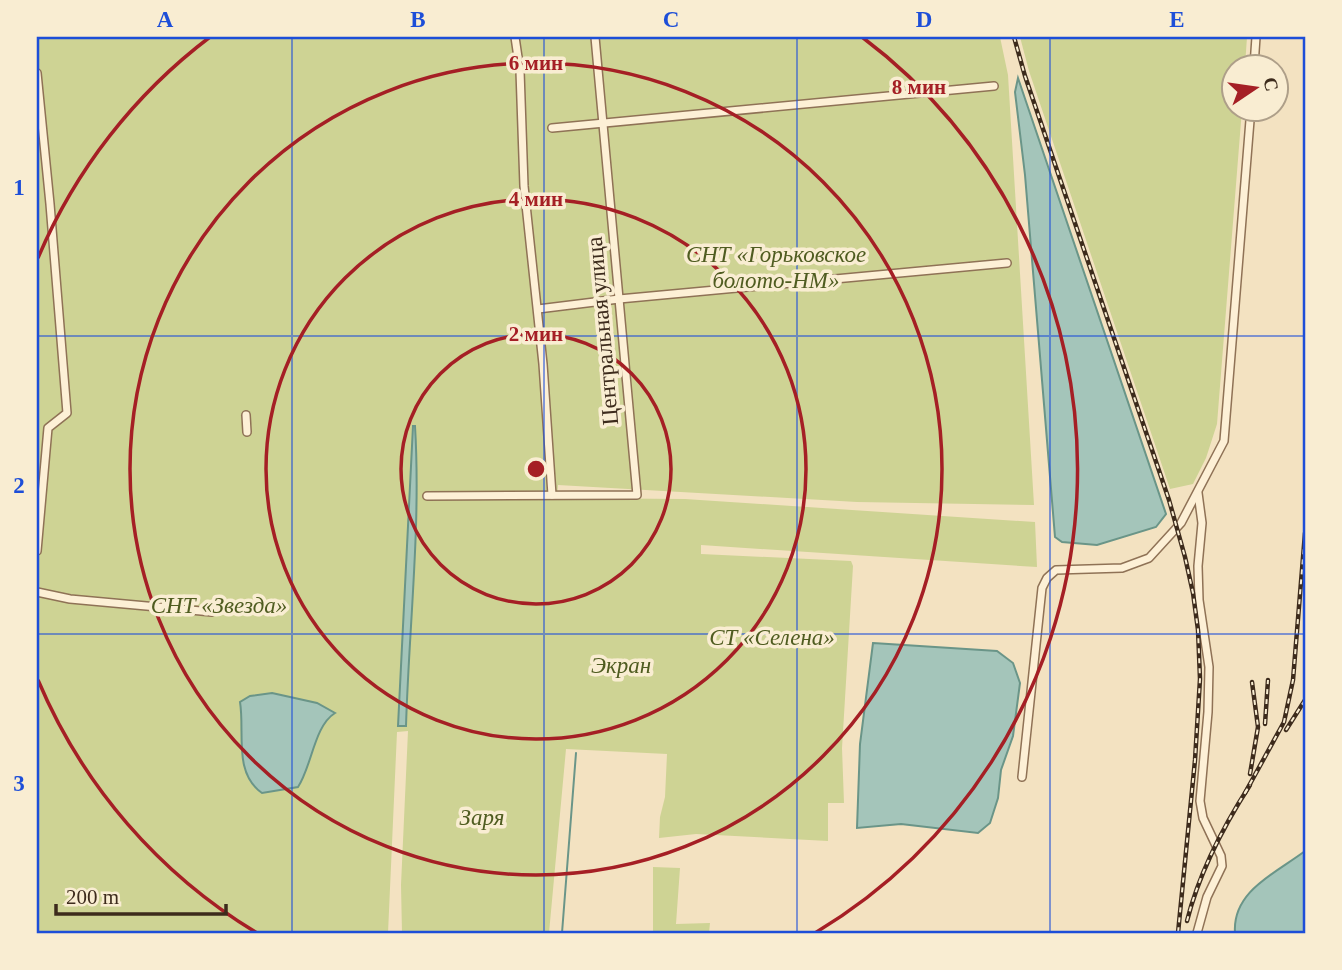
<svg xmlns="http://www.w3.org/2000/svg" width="1342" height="970" font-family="'Times New Roman',serif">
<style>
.green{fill:#ced394}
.water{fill:#a4c5ba;stroke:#6a9588;stroke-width:2}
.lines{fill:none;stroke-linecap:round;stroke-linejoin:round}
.stream{stroke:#6a9588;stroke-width:2}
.street-casing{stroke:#8f7256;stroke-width:10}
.street{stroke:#fdf0d6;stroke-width:7}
.rail-casing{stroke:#3d2b1c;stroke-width:4.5}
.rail{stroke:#f9edd2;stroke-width:2;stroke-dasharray:5;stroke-linecap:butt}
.grid{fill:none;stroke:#1d4ed8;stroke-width:2;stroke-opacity:0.55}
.ring{fill:none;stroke:#a51f25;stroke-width:3.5}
.labels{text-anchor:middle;stroke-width:7;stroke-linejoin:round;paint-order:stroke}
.park-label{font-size:23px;font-style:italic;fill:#4f5c20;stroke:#f9edd2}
.street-label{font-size:23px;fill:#3d2b1c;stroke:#f9edd2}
.centre{fill:#a51f25;stroke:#f9edd2;stroke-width:3.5}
.ring-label{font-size:21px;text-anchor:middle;font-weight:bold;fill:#a51f25;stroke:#f9edd2;stroke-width:7;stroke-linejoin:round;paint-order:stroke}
.neatline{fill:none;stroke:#1d4ed8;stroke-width:2.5}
.grid-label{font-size:23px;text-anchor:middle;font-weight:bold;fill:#1d4ed8}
</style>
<rect width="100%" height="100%" fill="#f3e2c1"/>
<!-- green -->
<g class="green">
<polygon points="37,37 1000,37 1008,75 1034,505 857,502 558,485 557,498 685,499 1035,522 1037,567 701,545 701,554 851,561 853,566 842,748 844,803 828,803 828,841 696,834 659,838 660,817 665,797 667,754 566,749 549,933 402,933 401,885 408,731 397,732 388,933 37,933"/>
<polygon points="1020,37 1247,37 1245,66 1234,66 1234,108 1242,109 1217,424 1206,458 1193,484 1170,489 1029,71"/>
<polygon points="653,867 680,868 676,924 710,923 709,933 653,933"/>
</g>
<!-- water -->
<g class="water">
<polygon points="1018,78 1166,514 1156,527 1097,545 1062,542 1055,537 1025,175 1015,92"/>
<path d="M413,426H415C421,526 409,626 406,726H398Z"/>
<polygon points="873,643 997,651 1013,663 1020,683 1013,736 1001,770 998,798 990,823 978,833 901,824 857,828 860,744"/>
<path d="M272,693L317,703L335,713C314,726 312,766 298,787L262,793C233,773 245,732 240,702L250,696Z"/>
<path d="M1305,851V933H1235C1232,891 1276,873 1305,851Z"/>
</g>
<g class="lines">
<!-- stream -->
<polyline class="stream" points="562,933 576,753"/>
<defs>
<g id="street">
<polyline points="515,37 520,71 524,186 543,364 552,495"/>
<polyline points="1254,66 1256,37"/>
<polyline points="37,73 50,204 67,413 48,428 37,551"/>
<polyline points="552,128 994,86"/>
<polyline points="538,309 619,299 1007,263"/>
<polyline points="246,415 247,432"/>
<polyline points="427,496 637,495 595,37"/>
<polyline points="37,592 70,599 212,612"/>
<polyline points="1022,777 1042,588 1047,578 1056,570 1122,568 1149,558 1181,523 1224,441 1251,108"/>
<polyline points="1197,933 1207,897 1222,866 1221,856 1203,818 1200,801 1208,712 1209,667 1199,600 1198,566 1202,523 1198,493"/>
</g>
</defs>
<!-- street casing -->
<use href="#street" class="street-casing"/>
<!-- street -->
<use href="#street" class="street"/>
<defs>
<g id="rail">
<polyline points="1014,37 1025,76 1169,500 1185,557 1193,593 1198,630 1200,679 1195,760 1178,933"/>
<polyline points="1265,724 1268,680"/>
<polyline points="1286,730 1305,700"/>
<polyline points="1250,774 1258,727 1252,682"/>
<polyline points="1245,793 1284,722 1293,680 1305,533"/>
<path d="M1187,921C1199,873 1223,827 1250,785"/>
</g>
</defs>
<!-- rail casing -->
<use href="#rail" class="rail-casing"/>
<!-- rail -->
<use href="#rail" class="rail"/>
</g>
<!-- grid -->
<path class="grid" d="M292,37V933M544,37V933M797,37V933M1050,37V933M37,336H1305M37,634H1305"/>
<!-- distance rings -->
<g class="ring">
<circle cx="536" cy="469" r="135"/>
<circle cx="536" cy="469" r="270"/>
<circle cx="536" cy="469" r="406"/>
<path d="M257 933A541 541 0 0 1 38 680M38 258A541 541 0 0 1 210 37M862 37A541 541 0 0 1 815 933"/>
</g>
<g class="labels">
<!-- park labels -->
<g class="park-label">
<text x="776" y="262">СНТ «Горьковское<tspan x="776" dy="26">болото-НМ»</tspan></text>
<text x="219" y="613">СНТ «Звезда»</text>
<text x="772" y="645">СТ «Селена»</text>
<text x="621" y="673">Экран</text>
<text x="482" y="825">Заря</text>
</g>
<!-- street labels -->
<g class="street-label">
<text transform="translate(602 331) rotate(-95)" y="8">Центральная улица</text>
</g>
</g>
<circle cx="536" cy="469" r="10" class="centre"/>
<g class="ring-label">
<text x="536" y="70">6 мин</text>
<text x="919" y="94">8 мин</text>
<text x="536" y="206">4 мин</text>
<text x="536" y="341">2 мин</text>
</g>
<!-- border -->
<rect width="1342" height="970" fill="none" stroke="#f9edd2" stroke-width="77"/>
<!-- north arrow -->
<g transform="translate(1255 88) rotate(77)"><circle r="33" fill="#f9edd2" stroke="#ae9f89" stroke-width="2"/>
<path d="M0-5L12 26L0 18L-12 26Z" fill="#a51f25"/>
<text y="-10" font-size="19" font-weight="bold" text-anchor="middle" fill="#3d2b1c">С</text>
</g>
<!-- scale -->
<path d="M56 904v10h170v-10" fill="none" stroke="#3d2b1c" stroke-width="3.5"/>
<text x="66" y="904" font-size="21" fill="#3d2b1c" stroke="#f9edd2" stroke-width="5" paint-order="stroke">200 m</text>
<rect x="38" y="38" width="1266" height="894" class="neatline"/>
<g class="grid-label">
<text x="165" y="27">A</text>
<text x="418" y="27">B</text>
<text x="671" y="27">C</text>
<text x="924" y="27">D</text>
<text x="1177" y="27">E</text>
<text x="19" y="195">1</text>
<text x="19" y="493">2</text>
<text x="19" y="791">3</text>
</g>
</svg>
